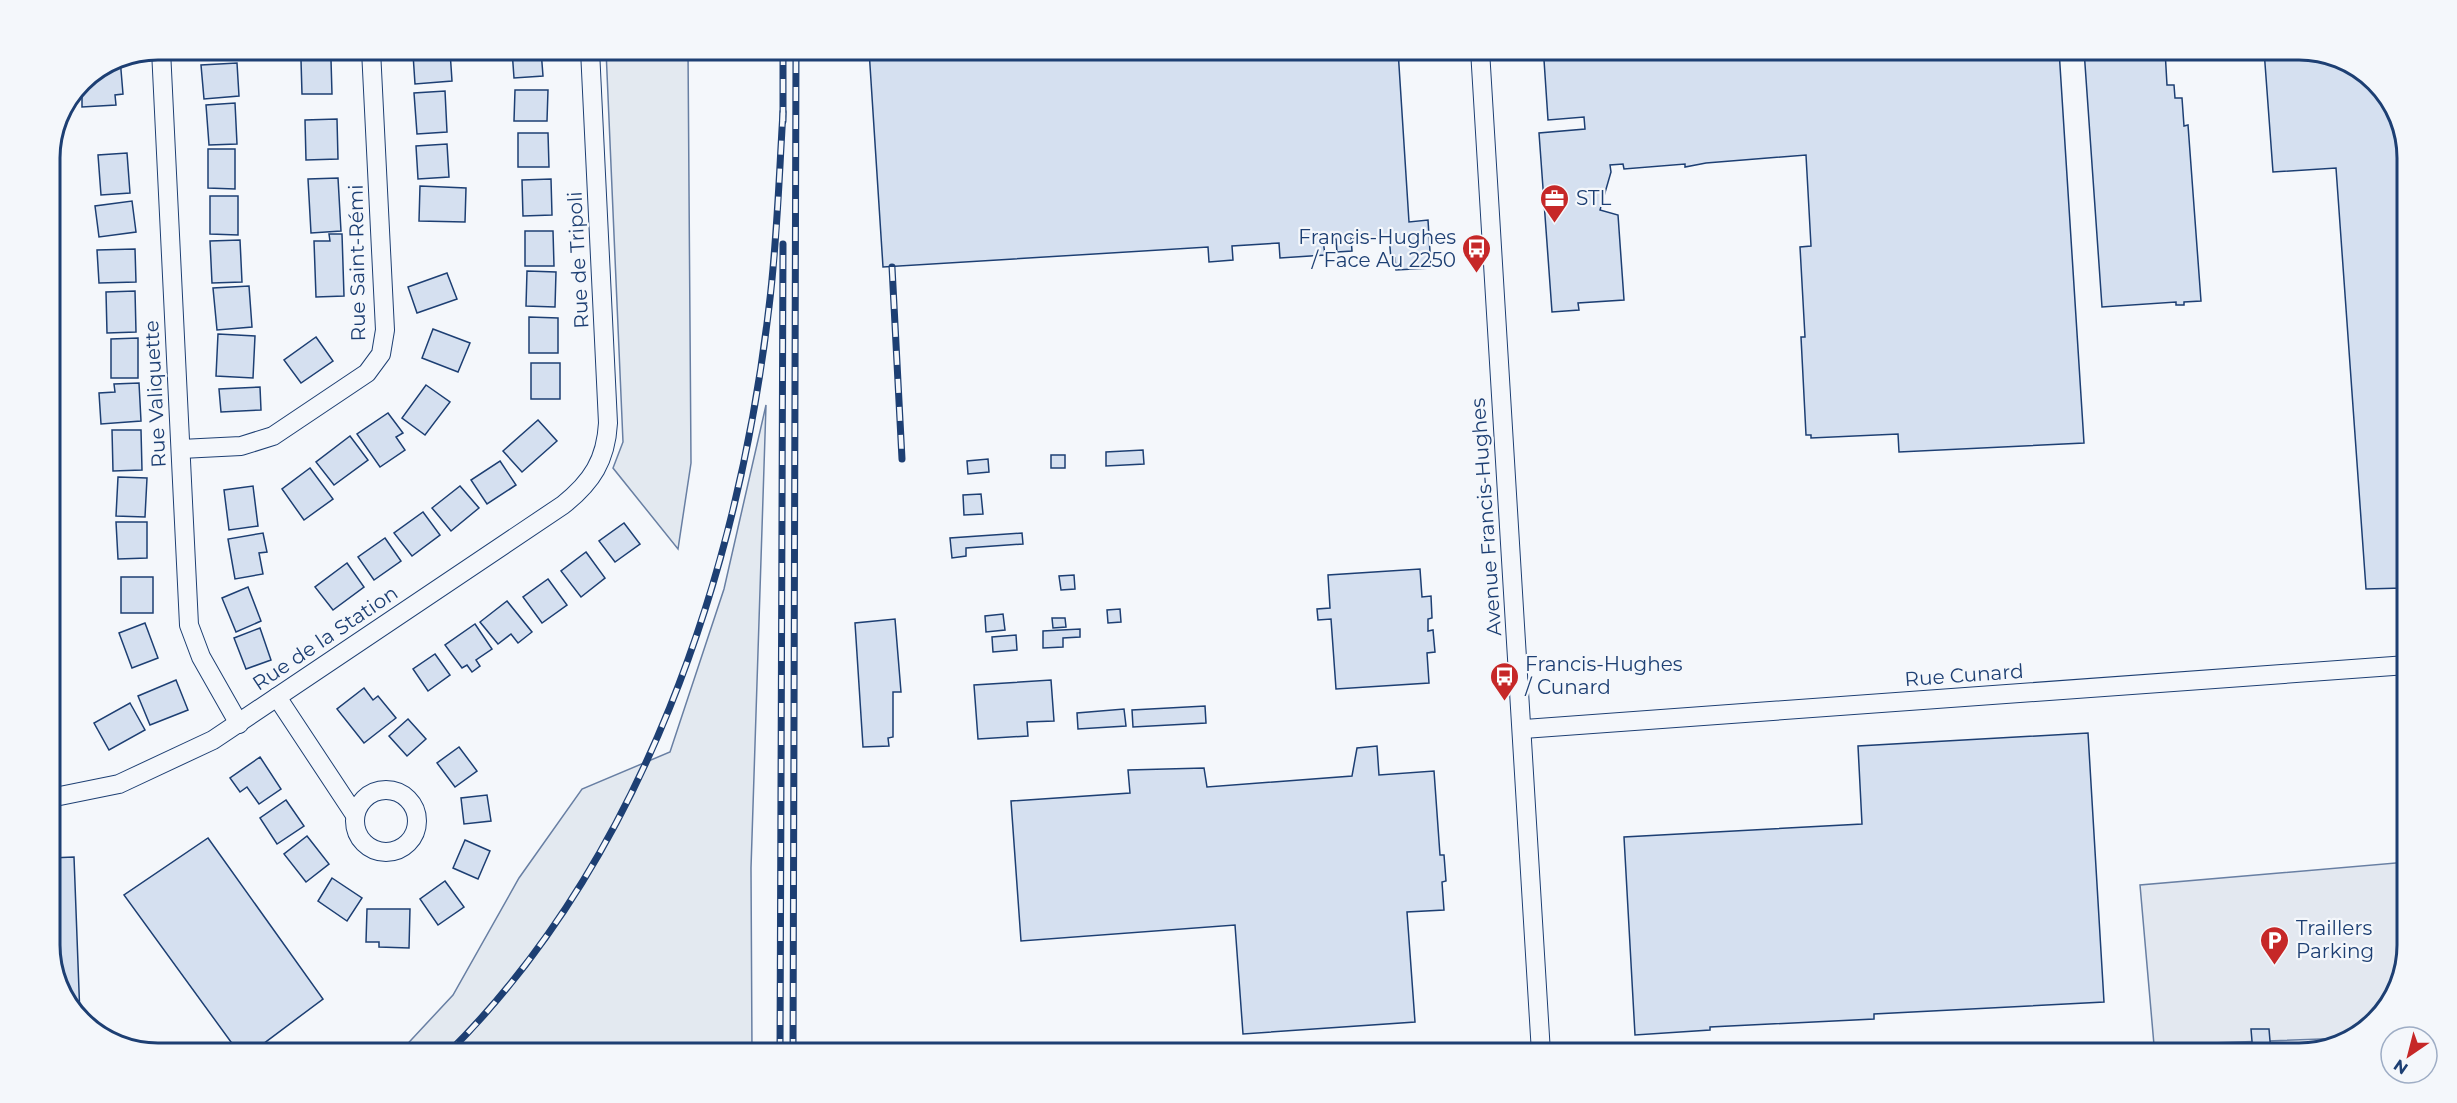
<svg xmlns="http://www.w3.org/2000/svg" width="2457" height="1103" font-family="Montserrat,sans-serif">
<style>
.green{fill:#e3e9f0;stroke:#687fa3;stroke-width:1.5}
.parking{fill:#e3e8f0;stroke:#687fa3;stroke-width:1.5}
.building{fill:#d5e0f0;stroke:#1d3f73;stroke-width:1.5}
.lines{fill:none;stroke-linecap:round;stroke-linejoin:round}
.minor-casing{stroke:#1d3f73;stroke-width:20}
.minor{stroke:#f4f7fb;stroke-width:18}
.rail-casing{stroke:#1d3f73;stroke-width:7}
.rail{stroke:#f4f7fb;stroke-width:4.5;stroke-dasharray:14;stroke-linecap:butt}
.labels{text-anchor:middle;stroke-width:4.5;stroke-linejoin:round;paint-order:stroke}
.poi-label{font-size:20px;fill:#1d3f73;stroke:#f4f7fb;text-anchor:start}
.street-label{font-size:20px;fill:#1d3f73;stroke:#f4f7fb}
.rim{fill:none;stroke:#1d3f73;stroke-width:3}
</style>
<rect width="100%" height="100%" fill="#f4f7fb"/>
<!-- green -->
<g class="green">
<polygon points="606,50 688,50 691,463 678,549 613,468 623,442"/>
<polygon points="766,405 751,868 752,1053 399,1053 453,995 519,878 582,789 670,752 724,589"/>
</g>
<!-- parking -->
<polygon class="parking" points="2407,862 2407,945 2399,987 2359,1035 2350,1038 2154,1045 2140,885"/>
<!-- building -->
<g class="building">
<polygon points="201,50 231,50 231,51 202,53"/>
<polygon points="512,50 541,50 543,76 514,78"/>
<polygon points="869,50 1398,50 1409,222 1428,220 1431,268 1396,270 1395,258 1391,259 1389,236 1351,238 1352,251 1337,252 1336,239 1323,240 1325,255 1280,258 1279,243 1232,246 1233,260 1209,262 1208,247 883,267"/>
<polygon points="1554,50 2059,50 2084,443 1899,452 1898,434 1811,438 1811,435 1806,435 1801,337 1805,337 1800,247 1811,246 1806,155 1706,163 1685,167 1685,164 1624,169 1623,164 1610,165 1611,172 1600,210 1618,215 1624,300 1578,303 1579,310 1552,312 1539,133 1585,129 1584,117 1548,120 1544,60 1554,59"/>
<polygon points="2084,50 2165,50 2167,85 2174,85 2175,98 2182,98 2184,126 2188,125 2201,301 2184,302 2184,305 2176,305 2176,302 2102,307"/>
<polygon points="2264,50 2299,50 2341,58 2389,98 2407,152 2407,586 2403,588 2366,589 2336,168 2273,172"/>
<polygon points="450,51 452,81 415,84 413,54"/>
<polygon points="116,58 120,58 123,94 115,95 116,105 82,107 82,81"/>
<polygon points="301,60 331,60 332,94 302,94"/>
<polygon points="237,63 239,96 204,99 201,65"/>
<polygon points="515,90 548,90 547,121 514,121"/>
<polygon points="445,91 447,132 417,134 414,93"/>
<polygon points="235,103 237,144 209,145 206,105"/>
<polygon points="337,119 338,159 306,160 305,120"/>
<polygon points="518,133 548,133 549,167 518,167"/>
<polygon points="447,144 449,177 418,179 416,146"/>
<polygon points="208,149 235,149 235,189 208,188"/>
<polygon points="127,153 130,193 101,195 98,155"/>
<polygon points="338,178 341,231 311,233 308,179"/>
<polygon points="551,179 552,215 523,216 522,180"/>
<polygon points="420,186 466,188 465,222 419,221"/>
<polygon points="210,196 238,196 238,235 210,234"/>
<polygon points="132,201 136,232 99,237 95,206"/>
<polygon points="525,231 553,231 554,266 525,266"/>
<polygon points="329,234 342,234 344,296 316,297 314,241 330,241"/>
<polygon points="240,240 242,282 212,283 210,241"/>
<polygon points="135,249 136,282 99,283 97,250"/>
<polygon points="527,271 556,272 555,307 526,306"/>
<polygon points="447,273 457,299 417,313 408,287"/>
<polygon points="249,286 252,327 217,330 213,288"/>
<polygon points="135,291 136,332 107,333 106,292"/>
<polygon points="529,317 558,318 558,353 529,353"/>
<polygon points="433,329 470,343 458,372 422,358"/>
<polygon points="218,334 255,336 253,378 216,376"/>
<polygon points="316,337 333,361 301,383 284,360"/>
<polygon points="138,338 138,378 111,378 111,339"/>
<rect x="531" y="363" width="29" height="36"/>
<polygon points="139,383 141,421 101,424 99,393 115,392 114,384"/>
<polygon points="426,385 450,402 425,435 402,418"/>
<polygon points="260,387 261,410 221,412 219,389"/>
<polygon points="388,413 403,433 396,437 405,450 380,467 357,434"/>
<polygon points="538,420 557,441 522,472 503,451"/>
<polygon points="112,430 141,430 142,470 113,471"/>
<polygon points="350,436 368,460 334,485 316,462"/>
<polygon points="1143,450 1144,464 1106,466 1106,452"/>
<rect x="1051" y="455" width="14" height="13"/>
<polygon points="988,459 989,472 968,474 967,461"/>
<polygon points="500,461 516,485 487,504 471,480"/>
<polygon points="310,468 333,499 304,520 282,489"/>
<polygon points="118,477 147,478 145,517 116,516"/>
<polygon points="253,486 258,526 229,530 224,490"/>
<polygon points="460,486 479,508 451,531 432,508"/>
<polygon points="981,494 983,514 964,515 963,495"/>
<polygon points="423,512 440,535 412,556 394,533"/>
<polygon points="116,522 147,522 147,558 118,559"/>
<polygon points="624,523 640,544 615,562 599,541"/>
<polygon points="263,533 267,552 259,553 263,574 235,579 228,539"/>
<polygon points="1022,533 1023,544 966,548 966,556 952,558 950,538"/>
<polygon points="385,538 401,561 374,580 358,557"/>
<polygon points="586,552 605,578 581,597 561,571"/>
<polygon points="347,563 364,587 333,610 315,587"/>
<polygon points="1420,569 1422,597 1431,596 1432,618 1428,619 1428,631 1433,630 1435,652 1427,653 1429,683 1336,689 1331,619 1318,620 1317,609 1330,608 1328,575"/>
<polygon points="1074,575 1075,589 1061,590 1059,576"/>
<rect x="121" y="577" width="32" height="36"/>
<polygon points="548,579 567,605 542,623 523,597"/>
<polygon points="248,587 261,621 236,632 222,598"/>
<polygon points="507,601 532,632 518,643 511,634 498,644 480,622"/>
<polygon points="1120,609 1121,622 1108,623 1107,610"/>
<polygon points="1003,614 1005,630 986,632 985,616"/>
<polygon points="1052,618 1065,618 1066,627 1053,628"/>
<polygon points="895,619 901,692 893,692 893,737 888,738 889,746 863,747 855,623"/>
<polygon points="145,623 158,658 132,668 119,633"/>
<polygon points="475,624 492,649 476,660 480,666 472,672 467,665 462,668 445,645"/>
<polygon points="260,628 271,660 246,669 234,638"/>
<polygon points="1080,629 1080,637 1063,638 1063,647 1043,648 1043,631"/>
<polygon points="1016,635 1017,650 993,652 992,637"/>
<polygon points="50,652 51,689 50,689"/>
<polygon points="435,654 450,675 428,691 413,669"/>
<polygon points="176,680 188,710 150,725 138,696"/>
<polygon points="1051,680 1054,721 1027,722 1028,736 978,739 974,685"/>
<polygon points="364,688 373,700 378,696 396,718 364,743 337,709"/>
<polygon points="130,703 145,730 109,750 94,723"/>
<polygon points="1205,706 1206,723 1133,727 1132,710"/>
<polygon points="50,707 52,707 53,743 50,743"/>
<polygon points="1124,709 1126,726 1078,729 1077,713"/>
<polygon points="408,719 426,739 407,756 389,736"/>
<polygon points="2088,733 2104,1002 1874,1014 1874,1019 1710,1027 1710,1030 1635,1035 1624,837 1862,824 1858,746"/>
<polygon points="1377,746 1379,775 1434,771 1440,855 1444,855 1446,881 1442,882 1444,910 1407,912 1415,1022 1243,1034 1235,925 1021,941 1011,801 1130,793 1128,770 1204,768 1207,787 1352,776 1357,748"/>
<polygon points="459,747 477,771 455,787 437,763"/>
<polygon points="260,757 281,789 259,804 247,787 240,792 230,778"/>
<polygon points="487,795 491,821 464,824 461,798"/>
<polygon points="286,800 304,826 277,844 260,818"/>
<polygon points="307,836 329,864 306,882 284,854"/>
<polygon points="208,838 323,999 251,1053 239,1053 124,895"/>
<polygon points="465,840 490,851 478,879 453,868"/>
<polygon points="74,857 80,1017 72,1011 50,952 50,858"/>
<polygon points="332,878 362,898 347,921 318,901"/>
<polygon points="445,881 464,907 438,925 420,899"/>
<polygon points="367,909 410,909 409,948 379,947 379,942 366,942"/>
<polygon points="2251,1029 2269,1029 2271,1053 2253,1053"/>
</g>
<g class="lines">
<defs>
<g id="minor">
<polyline points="161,50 189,625 201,657 239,724"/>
<polyline points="1480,50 1541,1053"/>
<polyline points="181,449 241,446 273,436 367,373 381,354 385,330 371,50"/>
<polyline points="277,697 355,815"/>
<polyline points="1523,729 2407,665"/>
<circle cx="386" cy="821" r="31"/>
<path d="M50,798L119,784L213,740L563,505C592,482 606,460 608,423L590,50"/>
</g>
</defs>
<!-- minor casing -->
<use href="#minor" class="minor-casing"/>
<!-- minor -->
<use href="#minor" class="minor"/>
<defs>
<g id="rail">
<polyline points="783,121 783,50"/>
<polyline points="892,267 902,459"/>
<path d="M448,1053C642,860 738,574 769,307C777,243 779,177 783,112"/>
<polyline points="780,1053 783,244"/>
<polyline points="793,1053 796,50"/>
</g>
</defs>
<!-- rail casing -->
<use href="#rail" class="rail-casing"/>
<!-- rail -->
<use href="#rail" class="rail"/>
</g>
<!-- icons -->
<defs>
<symbol id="office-pin" viewBox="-11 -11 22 30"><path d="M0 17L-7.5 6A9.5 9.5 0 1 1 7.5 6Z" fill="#c62828" stroke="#f4f7fb"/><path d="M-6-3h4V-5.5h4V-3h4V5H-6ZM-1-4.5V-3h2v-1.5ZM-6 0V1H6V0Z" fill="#fff"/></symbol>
<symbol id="bus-pin" viewBox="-11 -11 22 30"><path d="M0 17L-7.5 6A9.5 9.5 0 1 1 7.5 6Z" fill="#c62828" stroke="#f4f7fb"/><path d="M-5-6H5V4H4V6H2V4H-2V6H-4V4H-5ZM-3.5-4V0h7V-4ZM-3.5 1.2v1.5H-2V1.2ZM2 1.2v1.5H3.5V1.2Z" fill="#fff"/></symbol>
<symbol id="parking-pin" viewBox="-11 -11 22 30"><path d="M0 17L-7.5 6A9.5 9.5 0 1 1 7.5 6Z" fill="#c62828" stroke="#f4f7fb"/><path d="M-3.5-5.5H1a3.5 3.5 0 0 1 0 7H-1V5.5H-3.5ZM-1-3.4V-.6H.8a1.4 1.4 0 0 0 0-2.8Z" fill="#fff"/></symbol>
</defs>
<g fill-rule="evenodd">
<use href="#office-pin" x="1538" y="182" width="33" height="45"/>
<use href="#bus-pin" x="1460" y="232" width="33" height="45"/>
<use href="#bus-pin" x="1488" y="660" width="33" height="45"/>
<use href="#parking-pin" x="2258" y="924" width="33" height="45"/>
</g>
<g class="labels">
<!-- poi labels -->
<g class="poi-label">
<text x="1576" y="205">STL</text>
<text x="1456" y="244" text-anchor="end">Francis-Hughes<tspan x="1456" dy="23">/ Face Au 2250</tspan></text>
<text x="1525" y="671">Francis-Hughes<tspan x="1525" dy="23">/ Cunard</tspan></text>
<text x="2296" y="935">Traillers<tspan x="2296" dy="23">Parking</tspan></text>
</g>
<!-- street labels -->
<g class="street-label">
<text transform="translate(578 260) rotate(-93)" y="7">Rue de Tripoli</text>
<text transform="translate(357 263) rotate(-91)" y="7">Rue Saint-Rémi</text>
<text transform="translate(155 394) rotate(-93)" y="7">Rue Valiquette</text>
<text transform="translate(1486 517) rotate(-94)" y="7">Avenue Francis-Hughes</text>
<text transform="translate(325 638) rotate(-34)" y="7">Rue de la Station</text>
<text transform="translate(1964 675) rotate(-4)" y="7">Rue Cunard</text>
</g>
</g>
<!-- crop -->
<path d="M0 0H2457V1103H0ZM158 60H2299A98 98 0 0 1 2397 158V945A98 98 0 0 1 2299 1043H158A98 98 0 0 1 60 945V158A98 98 0 0 1 158 60Z" fill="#f4f7fb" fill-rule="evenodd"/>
<path class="rim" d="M158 60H2299A98 98 0 0 1 2397 158V945A98 98 0 0 1 2299 1043H158A98 98 0 0 1 60 945V158A98 98 0 0 1 158 60Z"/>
<!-- north arrow -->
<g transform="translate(2409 1055) rotate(215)"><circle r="28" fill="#f4f7fb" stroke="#9eadc5" stroke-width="1.5"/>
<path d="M0-4.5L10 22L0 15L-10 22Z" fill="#c62828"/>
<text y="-9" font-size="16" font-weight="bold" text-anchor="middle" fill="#1d3f73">N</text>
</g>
</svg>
